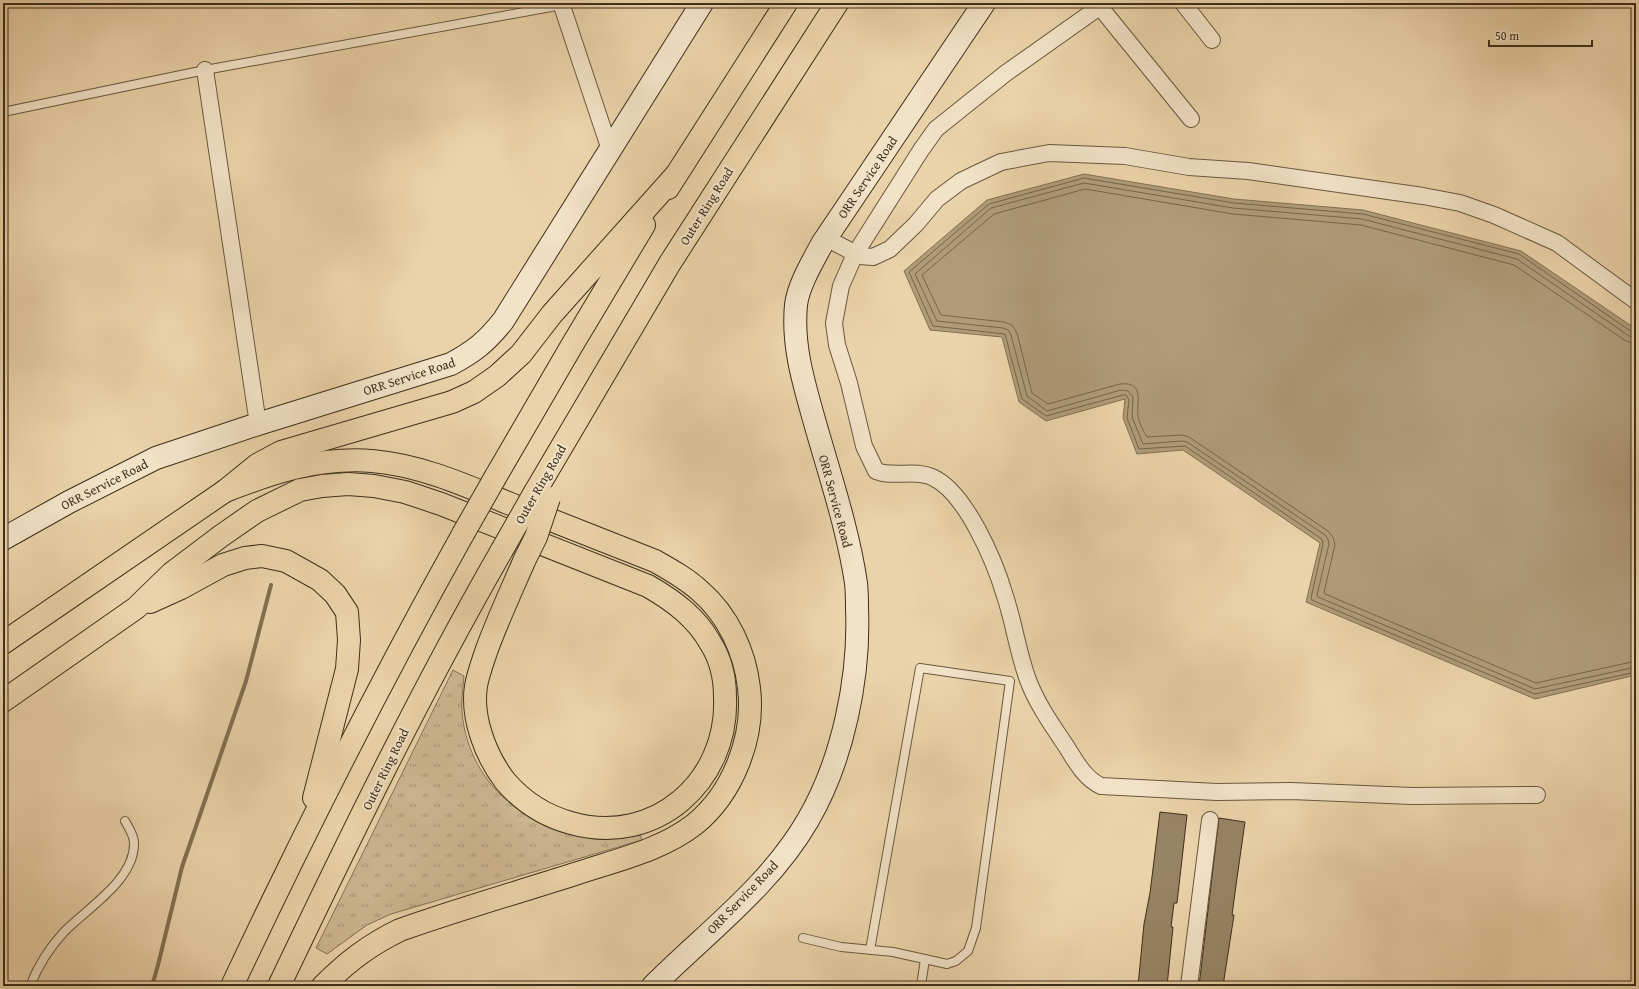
<svg xmlns="http://www.w3.org/2000/svg" width="1639" height="989" font-family="'Gentium Book Plus',serif">
<style>
.grass{fill:url(#grass-tufts);stroke:#857356}
.water{fill:#b09b79;stroke:#827053}
.lines{fill:none;stroke-linecap:round;stroke-linejoin:round}
.shore{stroke:#76654a;stroke-width:1}
.stream{stroke:#827053;stroke-width:4}
.building{fill:#978465;stroke:#3d2f1b}
.service-casing{stroke:#68583e;stroke-width:10}
.minor-casing{stroke:#68583e;stroke-width:18}
.secondary-casing{stroke:#3d2f1b;stroke-width:24}
.motorway-casing{stroke:#3d2f1b;stroke-width:24}
.service{stroke:#f2e2c7;stroke-width:8}
.minor{stroke:#f2e2c7;stroke-width:16}
.secondary{stroke:#f2e2c7;stroke-width:22}
.motorway{stroke:#ebd3a9;stroke-width:22}
.motorway-bridge-casing{stroke:#3d2f1b;stroke-width:24;stroke-linecap:butt}
.motorway-bridge{stroke:#ebd3a9;stroke-width:22}
.labels{text-anchor:middle;stroke-width:4;stroke-linejoin:round;paint-order:stroke}
.street-label{font-size:13px;fill:#3d2f1b;stroke:#f2e2c7}
</style>
<defs>
<pattern id="grass-tufts" width="24" height="20" patternUnits="userSpaceOnUse"><rect width="24" height="20" fill="#cdb791"/><path d="M3 7l-1-3M5 7V3M7 7l1-3M15 17l-1-3M17 17v-4M19 17l1-3" fill="none" stroke="#a89576"/></pattern>
</defs>
<rect width="100%" height="100%" fill="#ebd3a9"/>
<filter id="stains"><feTurbulence type="fractalNoise" baseFrequency=".005" numOctaves="4"/><feColorMatrix values="0 0 0 0 .2 0 0 0 0 .09 0 0 0 0 .02 0 0 0 .5 -.17"/></filter>
<radialGradient id="worn" r=".72"><stop offset=".6" stop-color="#630" stop-opacity="0"/><stop offset="1" stop-color="#630" stop-opacity=".3"/></radialGradient>
<!-- grass -->
<path class="grass" d="M453,670L464,676C463,688 461,700 462,712C469,791 538,838 613,839C622,839 631,836 640,835L642,840L391,914L367,925L327,954L316,948Z"/>
<!-- water -->
<polygon class="water" points="1084,174 1234,199 1363,210 1521,251 1636,329 1636,675 1535,699 1306,602 1320,543 1183,450 1137,454 1123,418 1125,399 1046,421 1019,402 1002,337 930,330 904,271 987,200"/>
<g class="lines">
<!-- shore -->
<g class="shore">
<polyline points="1636,332 1632,332 1519,254 1363,214 1234,203 1084,178 989,204 909,272 933,326 1005,334 1022,399 1046,416 1123,395 1126,395 1129,400 1127,418 1139,449 1185,446 1322,539 1323,544 1311,598 1312,600 1535,694 1636,672"/>
<polyline points="1636,337 1629,336 1517,259 1362,219 1233,208 1084,183 991,208 915,274 937,321 1003,328 1008,330 1011,335 1027,396 1047,411 1121,390 1128,391 1133,397 1132,417 1143,444 1182,441 1187,442 1325,535 1328,539 1329,544 1317,595 1318,597 1535,689 1636,667"/>
<path d="M1636,344L1626,341L1514,265L1361,225L1233,214L1085,189L994,214L922,275L941,315L1004,322L1012,325L1017,333L1032,393L1048,404L1120,384C1146,381 1136,404 1138,416C1139,423 1144,432 1147,437L1182,435L1189,437L1328,531L1333,537L1335,545L1324,592L1325,594L1536,683L1636,661"/>
</g>
<!-- stream -->
<polyline class="stream" points="152,986 158,965 182,867 246,681 271,585"/>
</g>
<!-- building -->
<g class="building">
<polygon points="1160,812 1187,815 1177,903 1174,903 1171,927 1173,927 1167,986 1138,986 1144,924 1150,893"/>
<polygon points="1219,818 1245,822 1237,878 1232,915 1234,915 1223,986 1199,986"/>
</g>
<g class="lines">
<defs>
<g id="service">
<polyline points="3,112 205,70 562,5"/>
<polyline points="803,938 841,947 893,952 947,964 956,961 968,951 976,928 1010,681 920,668 870,950"/>
<path d="M30,986C38,966 49,948 64,932C86,909 135,880 134,843C134,835 129,828 125,821"/>
<polyline points="921,986 925,959"/>
</g>
<g id="minor">
<polyline points="561,3 610,150"/>
<path d="M1105,3L1006,73L936,129L921,150L855,254L841,286L834,323L837,345L849,383L864,446L876,471C894,478 914,469 932,477C966,492 995,562 1005,596C1014,623 1018,653 1028,680C1037,704 1052,725 1066,746C1075,760 1084,778 1101,786L1217,792L1291,791L1412,796L1537,795"/>
<polyline points="1183,3 1212,40"/>
<polyline points="1100,7 1191,119"/>
<polyline points="205,70 258,424"/>
<polyline points="826,238 860,256 873,257 890,249 916,224 937,199 961,181 1001,162 1049,153 1125,156 1189,167 1248,171 1423,196 1460,203 1494,215 1557,243 1636,301"/>
<polyline points="1189,986 1210,820"/>
</g>
<g id="secondary">
<path d="M3,539L69,502L156,458L258,424L451,364C475,351 486,342 503,321L702,3"/>
<path d="M653,986C706,933 770,886 808,820C843,760 860,677 857,608C857,600 857,592 856,583C848,529 830,476 815,423C804,384 792,346 796,305C798,286 813,261 822,244L984,3"/>
</g>
<g id="motorway">
<polyline points="668,188 786,3"/>
<polyline points="496,476 571,347 644,225"/>
<path d="M225,491C274,472 319,457 372,461C420,465 465,485 508,503C557,522 606,542 655,561C671,570 687,579 700,591C728,615 745,652 749,688C755,737 733,793 695,824C662,850 617,860 578,873C519,892 459,909 400,930C369,945 347,962 323,986"/>
<polyline points="535,492 670,263 837,3"/>
<polyline points="150,602 181,588 223,565 245,558 262,556 286,561 320,580 335,594 347,612 349,640 347,669 314,798"/>
<polyline points="3,643 225,491 257,465 281,452 452,402 474,392 497,376 521,354 552,314 676,175"/>
<path d="M3,701L136,608L172,573L221,536L257,511L300,490L322,486L348,484L374,486L405,492L441,504L648,586C674,601 697,618 711,644C721,660 725,679 725,697C729,781 655,847 571,823C545,816 523,802 505,781C486,756 471,718 476,686C478,674 483,661 487,649C498,619 512,589 525,559"/>
<path d="M232,986C304,833 381,681 463,534"/>
<path d="M279,986C349,839 421,691 502,550"/>
</g>
</defs>
<!-- service casing -->
<use href="#service" class="service-casing"/>
<!-- minor casing -->
<use href="#minor" class="minor-casing"/>
<!-- secondary casing -->
<use href="#secondary" class="secondary-casing"/>
<!-- motorway casing -->
<use href="#motorway" class="motorway-casing"/>
<!-- service -->
<use href="#service" class="service"/>
<!-- minor -->
<use href="#minor" class="minor"/>
<!-- secondary -->
<use href="#secondary" class="secondary"/>
<!-- motorway -->
<use href="#motorway" class="motorway"/>
<defs>
<g id="motorway-bridge">
<polyline points="463,534 496,476"/>
<polyline points="502,550 535,492"/>
<polyline points="525,559 536,537 549,498"/>
</g>
</defs>
<!-- motorway-bridge casing -->
<use href="#motorway-bridge" class="motorway-bridge-casing"/>
<!-- motorway-bridge -->
<use href="#motorway-bridge" class="motorway-bridge"/>
</g>
<g class="labels">
<!-- street labels -->
<g class="street-label">
<text transform="translate(867 177) rotate(-56)" y="5">ORR Service Road</text>
<text transform="translate(706 206) rotate(-58)" y="5">Outer Ring Road</text>
<text transform="translate(409 376) rotate(-18)" y="5">ORR Service Road</text>
<text transform="translate(104 484) rotate(-27)" y="5">ORR Service Road</text>
<text transform="translate(540 484) rotate(-60)" y="5">Outer Ring Road</text>
<text transform="translate(836 501) rotate(75)" y="5">ORR Service Road</text>
<text transform="translate(385 769) rotate(-64)" y="5">Outer Ring Road</text>
<text transform="translate(742 897) rotate(-46)" y="5">ORR Service Road</text>
</g>
</g>
<!-- margin -->
<rect width="1639" height="989" fill="none" stroke="#ebd3a9" stroke-width="16"/>
<rect x="4" y="4" width="1631" height="981" fill="none" stroke="#3d2f1b" stroke-width="2"/>
<rect x="8" y="8" width="1623" height="973" fill="none" stroke="#3d2f1b"/>
<!-- scale -->
<path d="M1489 40v6h103v-6" fill="none" stroke="#3d2f1b" stroke-width="2"/>
<text x="1495" y="40" font-size="12" fill="#3d2f1b" stroke="#f2e2c7" stroke-width="3" paint-order="stroke">50 m</text>
<rect width="100%" height="100%" filter="url(#stains)"/>
<rect width="100%" height="100%" fill="url(#worn)"/>
</svg>
